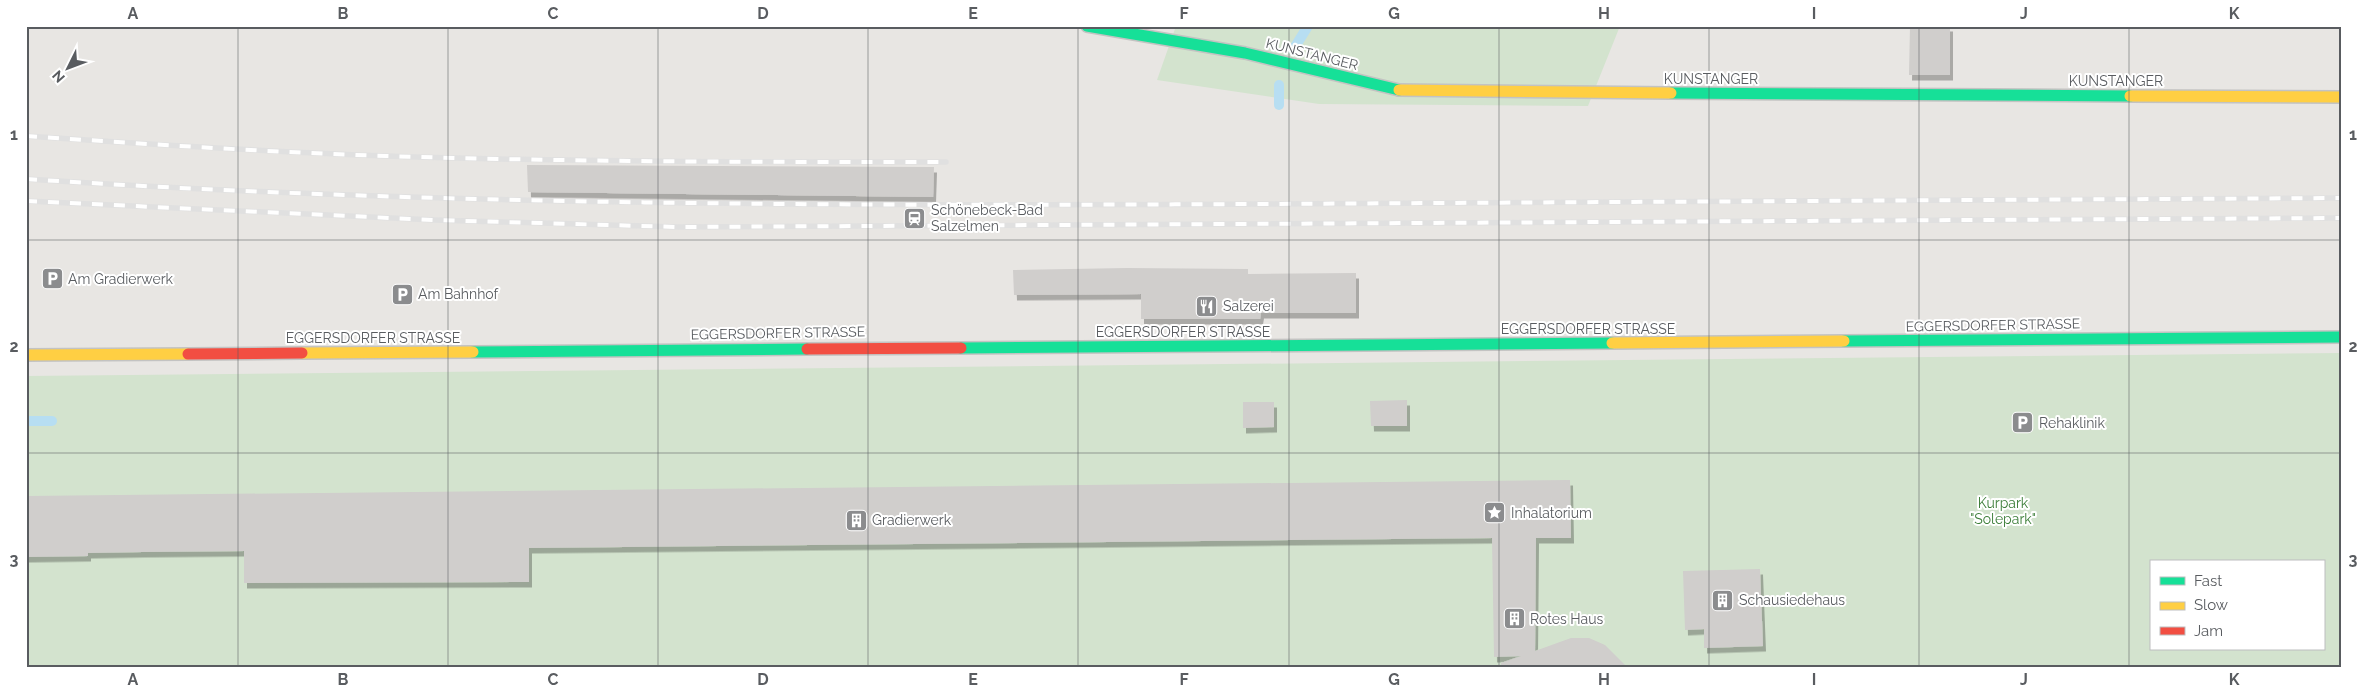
<svg xmlns="http://www.w3.org/2000/svg" width="2367" height="693" font-family="Raleway,sans-serif">
<style>
.green{fill:#d3e3ce;fill-rule:evenodd}
.lines{fill:none;stroke-linecap:round;stroke-linejoin:round}
.stream{stroke:#b7def2;stroke-width:10}
.building{fill:#d0cecc;filter:url(#shadow)}
.fast-casing{stroke:#c3c3c2;stroke-width:14}
.slow-casing{stroke:#c3c3c2;stroke-width:14}
.jam-casing{stroke:#c3c3c2;stroke-width:14}
.fast{stroke:#16e098;stroke-width:11}
.slow{stroke:#ffcf43;stroke-width:11}
.jam{stroke:#f24e42;stroke-width:11}
.rail-casing{stroke:#e0e0e0;stroke-width:5.5}
.rail{stroke:#fff;stroke-width:4;stroke-dasharray:11;stroke-linecap:butt}
.grid{fill:none;stroke:#595c60;stroke-width:1;stroke-opacity:0.55}
.labels{text-anchor:middle;stroke-width:4;stroke-linejoin:round;paint-order:stroke}
.street-label{font-size:14px;fill:#595c60;stroke:#fff}
.poi-label{font-size:14px;fill:#595c60;stroke:#fff;text-anchor:start}
.park-label{font-size:14px;fill:#3c7e39;stroke:#fff}
.neatline{fill:none;stroke:#595c60;stroke-width:2}
.grid-label{font-size:16px;text-anchor:middle;font-weight:bold;fill:#595c60}
</style>
<defs>
<filter id="shadow"><feDropShadow dx="3" dy="5.5" stdDeviation="0" flood-color="#0004"/></filter>
</defs>
<rect width="100%" height="100%" fill="#e8e6e3"/>
<!-- green -->
<g class="green">
<polygon points="1176,26 1620,26 1588,106 1319,104 1157,80"/>
<path d="M2341,353V667H26V376ZM2151,562H2323V649H2151Z"/>
</g>
<g class="lines">
<!-- stream -->
<g class="stream">
<polyline points="1293,50 1308,26"/>
<polyline points="1279,105 1279,85"/>
<polyline points="26,421 52,421"/>
</g>
</g>
<!-- building -->
<g class="building">
<polygon points="1910,26 1950,26 1950,75 1909,75"/>
<polygon points="527,165 934,167 933,197 528,192"/>
<polygon points="1127,268 1248,269 1248,274 1356,273 1356,313 1261,313 1260,319 1141,319 1141,294 1014,295 1013,270"/>
<polygon points="1407,400 1407,426 1371,426 1370,401"/>
<polygon points="1243,402 1274,402 1274,427 1243,428"/>
<polygon points="1570,480 1571,538 1536,538 1535,651 1571,638 1589,638 1605,645 1627,667 1501,667 1501,663 1521,656 1494,657 1492,538 529,548 529,582 244,583 244,551 142,552 88,553 88,556 26,557 26,496"/>
<polygon points="1760,569 1763,646 1704,648 1704,629 1685,630 1683,571"/>
</g>
<g class="lines">
<defs>
<g id="fast">
<polyline points="1087,26 1245,53 1399,90"/>
<polyline points="1671,93 2130,96"/>
<polyline points="1844,341 2341,337"/>
<polyline points="961,348 1612,343"/>
<polyline points="473,352 807,349"/>
</g>
<g id="slow">
<polyline points="1399,90 1671,93"/>
<polyline points="2130,96 2341,97"/>
<polyline points="1612,343 1844,341"/>
<polyline points="302,353 473,352"/>
<polyline points="26,355 188,354"/>
</g>
<g id="jam">
<polyline points="807,349 961,348"/>
<polyline points="188,354 302,353"/>
</g>
</defs>
<!-- fast casing -->
<use href="#fast" class="fast-casing"/>
<!-- slow casing -->
<use href="#slow" class="slow-casing"/>
<!-- jam casing -->
<use href="#jam" class="jam-casing"/>
<!-- fast -->
<use href="#fast" class="fast"/>
<!-- slow -->
<use href="#slow" class="slow"/>
<!-- jam -->
<use href="#jam" class="jam"/>
<defs>
<g id="rail">
<path d="M26,136C146,144 266,152 386,156C573,162 760,162 946,162"/>
<path d="M26,179C436,206 848,206 1259,204C1619,202 1980,200 2341,198"/>
<polyline points="26,201 434,220 678,227 2341,218"/>
</g>
</defs>
<!-- rail casing -->
<use href="#rail" class="rail-casing"/>
<!-- rail -->
<use href="#rail" class="rail"/>
</g>
<!-- grid -->
<path class="grid" d="M238,26V667M448,26V667M658,26V667M868,26V667M1078,26V667M1289,26V667M1499,26V667M1709,26V667M1919,26V667M2129,26V667M26,240H2341M26,453H2341"/>
<!-- icons -->
<defs>
<symbol id="station-square" viewBox="-11 -11 22 22"><rect x="-9" y="-9" width="18" height="18" rx="4" fill="#8b8c8e" stroke="#fff"/><path d="M-3-6H3Q5-6 5-4V2Q5 4 3 4L4.5 6H3L1.5 4h-3L-3 6H-4.5L-3 4Q-5 4-5 2V-4Q-5-6-3-6ZM-3.5-4v3h7v-3ZM-3.5 1v1.5H-2V1ZM2 1v1.5H3.5V1Z" fill="#fff"/></symbol>
<symbol id="parking-square" viewBox="-11 -11 22 22"><rect x="-9" y="-9" width="18" height="18" rx="4" fill="#8b8c8e" stroke="#fff"/><path d="M-3.5-5.5H1a3.5 3.5 0 0 1 0 7H-1V5.5H-3.5ZM-1-3.4V-.6H.8a1.4 1.4 0 0 0 0-2.8Z" fill="#fff"/></symbol>
<symbol id="restaurant-square" viewBox="-11 -11 22 22"><rect x="-9" y="-9" width="18" height="18" rx="4" fill="#8b8c8e" stroke="#fff"/><path d="M-5-6h1v4h1v-4h1v4h1v-4h1v5L-1.5 .5V6h-2V.5L-5-1ZM5-6V6H3V1.5H1.5Q1.5-4 5-6Z" fill="#fff"/></symbol>
<symbol id="sight-square" viewBox="-11 -11 22 22"><rect x="-9" y="-9" width="18" height="18" rx="4" fill="#8b8c8e" stroke="#fff"/><path d="M0-6L1.8-2.2L6-1.7L2.9 1.2L3.7 5.4L0 3.3L-3.7 5.4L-2.9 1.2L-6-1.7L-1.8-2.2Z" fill="#fff"/></symbol>
<symbol id="building-square" viewBox="-11 -11 22 22"><rect x="-9" y="-9" width="18" height="18" rx="4" fill="#8b8c8e" stroke="#fff"/><path d="M-4-6H4V6H1V3H-1V6H-4ZM-2.5-4.3h1.7v1.8h-1.7ZM.8-4.3h1.7v1.8H.8ZM-2.5-1h1.7V.8h-1.7ZM.8-1h1.7V.8H.8Z" fill="#fff"/></symbol>
</defs>
<g fill-rule="evenodd">
<use href="#station-square" x="902" y="206" width="25" height="25"/>
<use href="#parking-square" x="40" y="266" width="25" height="25"/>
<use href="#parking-square" x="390" y="282" width="25" height="25"/>
<use href="#restaurant-square" x="1194" y="294" width="25" height="25"/>
<use href="#parking-square" x="2010" y="410" width="25" height="25"/>
<use href="#sight-square" x="1482" y="500" width="25" height="25"/>
<use href="#building-square" x="844" y="508" width="25" height="25"/>
<use href="#building-square" x="1710" y="588" width="25" height="25"/>
<use href="#building-square" x="1502" y="606" width="25" height="25"/>
</g>
<g class="labels">
<!-- street labels -->
<g class="street-label">
<text transform="translate(1312 54) rotate(14)" y="5">KUNSTANGER</text>
<text x="1711" y="84">KUNSTANGER</text>
<text x="2116" y="86">KUNSTANGER</text>
<text transform="translate(1993 325) rotate(-1)" y="5">EGGERSDORFER STRASSE</text>
<text x="1588" y="334">EGGERSDORFER STRASSE</text>
<text x="1183" y="337">EGGERSDORFER STRASSE</text>
<text transform="translate(778 333) rotate(-1)" y="5">EGGERSDORFER STRASSE</text>
<text x="373" y="343">EGGERSDORFER STRASSE</text>
</g>
<!-- poi labels -->
<g class="poi-label">
<text x="931" y="215">Schönebeck-Bad<tspan x="931" dy="16">Salzelmen</tspan></text>
<text x="68" y="284">Am Gradierwerk</text>
<text x="418" y="299">Am Bahnhof</text>
<text x="1223" y="311">Salzerei</text>
<text x="2039" y="428">Rehaklinik</text>
<text x="1511" y="518">Inhalatorium</text>
<text x="872" y="525">Gradierwerk</text>
<text x="1739" y="605">Schausiedehaus</text>
<text x="1530" y="624">Rotes Haus</text>
</g>
<!-- park labels -->
<g class="park-label">
<text x="2003" y="508">Kurpark<tspan x="2003" dy="16">"Solepark"</tspan></text>
</g>
</g>
<!-- border -->
<rect width="2367" height="693" fill="none" stroke="#ffffff" stroke-width="55"/>
<!-- legend -->
<rect x="2150" y="560" width="175" height="90" fill="#ffffff" stroke="#bdbebf"/>
<rect x="2160" y="577" width="25" height="8" fill="#16e098" stroke="#bdbebf"/>
<text x="2194" y="586" font-size="15" fill="#595c60">Fast</text>
<rect x="2160" y="602" width="25" height="8" fill="#ffcf43" stroke="#bdbebf"/>
<text x="2194" y="610" font-size="15" fill="#595c60">Slow</text>
<rect x="2160" y="627" width="25" height="8" fill="#f24e42" stroke="#bdbebf"/>
<text x="2194" y="636" font-size="15" fill="#595c60">Jam</text>
<!-- north arrow -->
<g transform="translate(68 68) rotate(228)" stroke="#ffffff" stroke-width="4" paint-order="stroke">
<path d="M0-4L9 19L0 12L-9 19Z" fill="#595c60"/>
<text y="-8" font-size="14" font-weight="bold" text-anchor="middle" fill="#595c60">N</text>
</g>
<rect x="28" y="28" width="2312" height="638" class="neatline"/>
<g class="grid-label">
<text x="133" y="19">A</text>
<text x="343" y="19">B</text>
<text x="553" y="19">C</text>
<text x="763" y="19">D</text>
<text x="973" y="19">E</text>
<text x="1184" y="19">F</text>
<text x="1394" y="19">G</text>
<text x="1604" y="19">H</text>
<text x="1814" y="19">I</text>
<text x="2024" y="19">J</text>
<text x="2234" y="19">K</text>
<text x="14" y="140">1</text>
<text x="2353" y="140">1</text>
<text x="14" y="352">2</text>
<text x="2353" y="352">2</text>
<text x="14" y="565">3</text>
<text x="2353" y="565">3</text>
<text x="133" y="685">A</text>
<text x="343" y="685">B</text>
<text x="553" y="685">C</text>
<text x="763" y="685">D</text>
<text x="973" y="685">E</text>
<text x="1184" y="685">F</text>
<text x="1394" y="685">G</text>
<text x="1604" y="685">H</text>
<text x="1814" y="685">I</text>
<text x="2024" y="685">J</text>
<text x="2234" y="685">K</text>
</g>
</svg>
